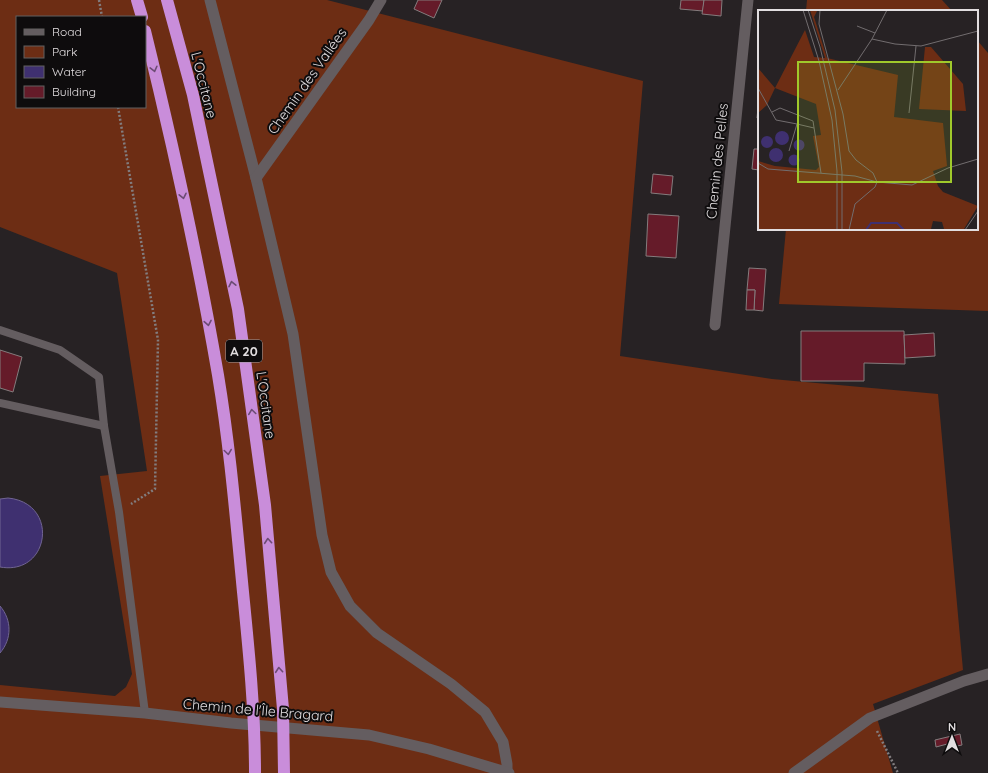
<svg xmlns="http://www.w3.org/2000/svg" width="988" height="773" font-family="Quicksand,sans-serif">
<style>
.green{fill:#6d2d14;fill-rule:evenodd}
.water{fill:#3f3070;stroke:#706492}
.building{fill:#651b29;stroke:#847c7d}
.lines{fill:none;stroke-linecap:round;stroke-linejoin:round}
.path{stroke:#827d7f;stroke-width:2.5;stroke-dasharray:2 2;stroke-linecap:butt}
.service{stroke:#645d60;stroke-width:8}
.minor{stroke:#645d60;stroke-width:11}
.motorway{stroke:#c98dda;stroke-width:12}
.oneway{stroke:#6c4c74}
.labels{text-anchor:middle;stroke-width:4;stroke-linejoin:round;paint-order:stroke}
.shield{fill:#0e0c0d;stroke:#a29fa1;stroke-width:1}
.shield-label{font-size:13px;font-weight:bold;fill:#e2dee0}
.street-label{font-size:14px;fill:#e2dee0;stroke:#0e0c0d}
.inset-river{fill:none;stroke:#3f3070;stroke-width:2}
.inset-road{fill:none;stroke:#726d6f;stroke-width:1}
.view{fill:#a0c92b;fill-opacity:0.15;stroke:#a0c92b;stroke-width:2}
.inset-edge{fill:none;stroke:#e2dee0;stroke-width:2}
</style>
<rect width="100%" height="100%" fill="#272224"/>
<!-- green -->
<g class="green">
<path d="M0,0H327L643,81L620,356L772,379L938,394L963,670L873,704L893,773H0V685L115,696L126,687L132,674L100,476L147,471L117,273L0,227ZM17,17H145V107H17Z"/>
<polygon points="807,0 942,0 952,11 806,11"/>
<polygon points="977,40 988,53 988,311 779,304 786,229 977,229"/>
</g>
<!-- water -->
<g class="water">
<path d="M8,498C60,503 50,576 0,567V499Z"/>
<path d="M0,606C12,620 12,639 0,653Z"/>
</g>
<!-- building -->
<g class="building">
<polygon points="418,0 442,0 434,18 414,9"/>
<polygon points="681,0 704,0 703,11 680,9"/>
<polygon points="704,0 722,0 721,16 702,14"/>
<polygon points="759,98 759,118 757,118"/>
<polygon points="754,149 759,149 759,170 752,169"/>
<polygon points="653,174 673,176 671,195 651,193"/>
<polygon points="648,214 679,216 676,258 646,256"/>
<polygon points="749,268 766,269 763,311 754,310 755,290 747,290"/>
<polygon points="747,290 755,290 754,310 746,310"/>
<polygon points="801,331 904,331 905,364 864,363 864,381 801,381"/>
<polygon points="934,333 935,356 905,358 904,335"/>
<polygon points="0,350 22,357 13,392 0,388"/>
<polygon points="960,734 962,745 952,747 951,743 936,747 935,740"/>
</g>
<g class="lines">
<!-- path -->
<g class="path">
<polyline points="99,0 102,17"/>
<polyline points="118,107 158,340 155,489 131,504"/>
<polyline points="877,731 898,773"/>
</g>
<!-- service -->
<g class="service">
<polyline points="0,330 60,350 99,377 104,426 119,512 145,713"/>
<polyline points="0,403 104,426"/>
</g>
<!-- minor -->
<g class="minor">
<polyline points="210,0 256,178 293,334 322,535 331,572 350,606 377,633 451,684 485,712 503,742 507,764 507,773"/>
<polyline points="256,178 369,20 381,0"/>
<polyline points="715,325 748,0"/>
<polyline points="0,702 145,713 231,723 369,735 429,749 509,773"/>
<polyline points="794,773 870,718 964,681 988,674"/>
</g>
<!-- motorway -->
<g class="motorway">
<polyline points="137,0 142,17"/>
<polyline points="167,0 193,95 238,309 265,505 283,709 284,773"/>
<path d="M145,31C173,145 198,259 218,375C230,447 236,520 243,592C249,652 255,712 255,773"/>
</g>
</g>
<!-- one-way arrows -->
<defs><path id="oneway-chevron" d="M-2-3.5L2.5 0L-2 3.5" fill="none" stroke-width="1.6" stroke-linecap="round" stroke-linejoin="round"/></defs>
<g class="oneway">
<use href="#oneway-chevron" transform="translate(154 69) rotate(76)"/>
<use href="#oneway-chevron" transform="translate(183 196) rotate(78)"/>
<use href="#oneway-chevron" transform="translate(232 284) rotate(-102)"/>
<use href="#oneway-chevron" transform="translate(208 323) rotate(80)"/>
<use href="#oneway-chevron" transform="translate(252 412) rotate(-98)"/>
<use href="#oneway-chevron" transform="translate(228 452) rotate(82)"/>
<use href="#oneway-chevron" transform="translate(268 541) rotate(-95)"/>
<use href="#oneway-chevron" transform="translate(279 670) rotate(-95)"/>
</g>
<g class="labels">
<!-- shield labels -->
<rect class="shield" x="226" y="340" width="36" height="22" rx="3"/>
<g class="shield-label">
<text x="244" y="356">A 20</text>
</g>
<!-- street labels -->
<g class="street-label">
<text transform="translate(307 81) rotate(-55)" y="5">Chemin des Vallées</text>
<text transform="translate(204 85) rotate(76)" y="5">L'Occitane</text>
<text transform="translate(717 161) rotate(-84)" y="5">Chemin des Pelles</text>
<text transform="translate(266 405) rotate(82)" y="5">L'Occitane</text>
<text transform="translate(258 710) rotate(5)" y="5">Chemin de l'Île Bragard</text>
</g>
</g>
<!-- overview -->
<g transform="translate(758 10)">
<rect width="220" height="220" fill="#272224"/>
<path d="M52,0L59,1L56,7L69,48L140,65L136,107L185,113L189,156L175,161L180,176L185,182L220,196L206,219H186L184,212L175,211L173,219L166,220H0V151L17,156L58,160L61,157L55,126L63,125L58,94L17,78L9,95L0,103V58L17,78L47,20L56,47L67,48ZM167,37H173L205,74L208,101L161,99Z" fill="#6d2d14"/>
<path d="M17 128a7 7 0 1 1 14 0a7 7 0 1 1-14 0ZM3 132a6 6 0 1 1 12 0a6 6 0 1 1-12 0ZM35.5 135a5.5 5.5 0 1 1 11 0a5.5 5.5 0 1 1-11 0ZM11 145a7 7 0 1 1 14 0a7 7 0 1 1-14 0ZM30.5 150a5.5 5.5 0 1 1 11 0a5.5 5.5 0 1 1-11 0Z" fill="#3f3070"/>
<path class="inset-river" d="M108,220L113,213H139L146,220"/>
<path class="inset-road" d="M45,0L61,51L74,110L79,161V220M50,0L62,37L77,100L84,162V220M62,0L61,14L85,104L91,141L98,150L115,163L119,172M99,16L117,23M114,29L137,34L163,36L220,21M0,78L18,110L39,114M80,80L114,29L129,0M14,102L22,98L55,111L63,163M151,103L158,36M31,141L39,114L56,118M0,153L10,159L97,166L119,172L154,175L190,158L220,149M91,220L97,194L117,177L119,172M207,220L220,201"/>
<path class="view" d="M40,52H193V172H40Z"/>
<rect width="220" height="220" class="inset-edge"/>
</g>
<!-- legend -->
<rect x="16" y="16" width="130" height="92" fill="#0e0c0d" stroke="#636061"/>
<rect x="24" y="29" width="20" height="6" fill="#645d60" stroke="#636061"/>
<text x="52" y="36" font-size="12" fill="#e2dee0">Road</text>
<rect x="24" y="46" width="20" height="12" fill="#6d2d14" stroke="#636061"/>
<text x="52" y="56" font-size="12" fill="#e2dee0">Park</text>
<rect x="24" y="66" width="20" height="12" fill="#3f3070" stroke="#636061"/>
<text x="52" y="76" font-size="12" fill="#e2dee0">Water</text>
<rect x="24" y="86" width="20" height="12" fill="#651b29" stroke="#636061"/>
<text x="52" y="96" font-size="12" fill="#e2dee0">Building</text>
<!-- north arrow -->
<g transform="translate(952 737)" stroke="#0e0c0d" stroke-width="3" paint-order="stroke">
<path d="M0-3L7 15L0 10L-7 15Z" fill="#e2dee0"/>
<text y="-6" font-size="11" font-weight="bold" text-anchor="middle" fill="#e2dee0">N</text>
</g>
</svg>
